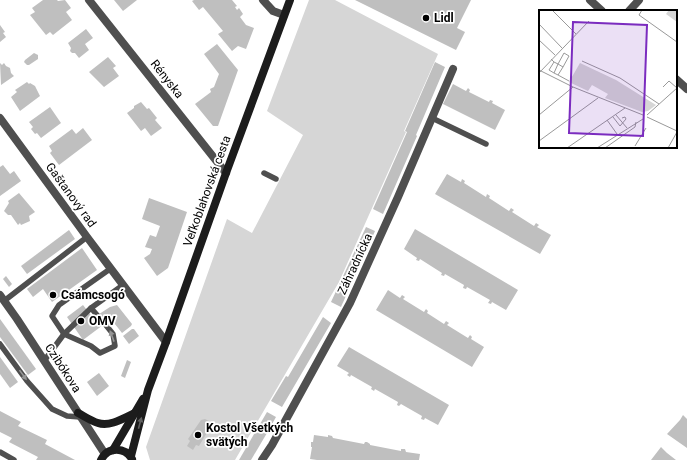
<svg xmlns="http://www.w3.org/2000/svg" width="687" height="460" font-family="Roboto,sans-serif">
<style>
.green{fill:#d6d6d6}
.building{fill:#bfbfbf}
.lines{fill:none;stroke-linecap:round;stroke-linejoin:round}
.lane{stroke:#4f4f4f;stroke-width:5.5}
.street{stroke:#4f4f4f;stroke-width:8}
.secondary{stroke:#1c1c1c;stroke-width:8}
.oneway{fill:#959595}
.oneway2{fill:#606060}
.poi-dot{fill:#000;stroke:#fff;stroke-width:1.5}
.labels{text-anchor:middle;stroke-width:3.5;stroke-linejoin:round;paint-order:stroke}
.poi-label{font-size:12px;font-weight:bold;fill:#000;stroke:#fff;text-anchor:start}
.street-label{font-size:12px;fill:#000;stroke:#fff}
.inset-road{fill:none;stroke:#999;stroke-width:1}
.view{fill:#7b2cbf;fill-opacity:0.15;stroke:#7b2cbf;stroke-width:2}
.inset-edge{fill:none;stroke:#000;stroke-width:2}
</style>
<rect width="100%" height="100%" fill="#fff"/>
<!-- green -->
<polygon class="green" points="309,0 335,0 438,54 404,131 406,132 339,282 235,460 150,460 146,447 227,219 252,233 303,135 267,111"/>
<!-- building -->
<g class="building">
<polygon points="43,0 57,0 58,1 65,0 71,8 66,12 72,20 53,35 50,32 46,35 30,15 35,12 32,8"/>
<polygon points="114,0 137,0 123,11"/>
<polygon points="194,0 232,0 237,6 235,7 237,10 239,8 243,14 240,17 246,25 254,28 246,49 238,46 232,51 218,34 223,31 203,7 199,10 192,1"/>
<polygon points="355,0 471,0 457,28 465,32 456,50"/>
<polygon points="0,25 5,32 3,33 6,37 0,42"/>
<polygon points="86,29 93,38 85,44 89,50 79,58 75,53 72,53 70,51 71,48 68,43"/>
<polygon points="217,44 238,70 218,126 213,126 195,104 211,92 210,89 214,87 219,74 204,54"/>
<polygon points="34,53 38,55 38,59 29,65 27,65 24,62 25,60"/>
<polygon points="108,57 116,66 113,68 119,76 104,87 89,72"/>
<polygon points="435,62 445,67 416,135 417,136 383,214 373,209 407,132 405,131"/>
<polygon points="0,63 2,65 4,63 6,66 10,68 11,73 14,76 1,85"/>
<polygon points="27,82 29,84 30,83 35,86 40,96 20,111 11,97 17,92 15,90"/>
<polygon points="453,84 466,91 468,88 470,90 469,92 489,102 490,100 493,101 492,103 505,110 495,130 443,104"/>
<polygon points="141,102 147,109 149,108 157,118 155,120 162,128 151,136 145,128 141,131 127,113 134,108 134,106"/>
<polygon points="50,107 61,123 41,138 37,133 35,134 31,129 33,127 29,122"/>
<polygon points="83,128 92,140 59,165 50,153 52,151 49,146 72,129 76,134"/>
<polygon points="3,165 10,174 14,171 21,181 0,196 0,167"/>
<polygon points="447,174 461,182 462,179 465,181 464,183 486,197 487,194 490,196 489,198 509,211 511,208 514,210 512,212 534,226 536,223 539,225 537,227 551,235 540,254 435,194"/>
<polygon points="19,193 35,212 29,216 30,221 21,225 20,223 18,225 11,215 8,215 4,211 9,203 8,201"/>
<polygon points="149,198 187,212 168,268 157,276 144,258 150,254 152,249 145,247 150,235 156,237 160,226 142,219"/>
<polygon points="366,227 375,231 341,307 331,302"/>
<polygon points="415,229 518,290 506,310 492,302 491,304 488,303 490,300 467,287 466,289 463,288 464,285 445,274 444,276 441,275 442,273 420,259 419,261 416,260 417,258 404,249"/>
<polygon points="69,230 75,239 27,274 21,266"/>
<polygon points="82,248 97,270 52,302 43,289 33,297 27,289"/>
<polygon points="6,276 12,284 9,287 3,279"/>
<polygon points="388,290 400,298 402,295 405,297 403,299 424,312 426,309 428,311 427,313 444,324 446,321 449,323 447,325 468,338 470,335 472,337 471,339 484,347 472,367 376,310"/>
<polygon points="83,305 93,318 110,307 117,305 132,324 131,326 122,333 111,319 83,340 67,317"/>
<polygon points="323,317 331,323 282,407 271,401 286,376 288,377"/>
<polygon points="0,319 36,369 28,375 0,337"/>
<polygon points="132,329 134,329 139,336 129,344 123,336"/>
<polygon points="349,347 449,405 438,425 425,418 424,420 421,419 422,416 401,404 399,406 397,405 398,402 375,389 374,391 371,389 372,387 351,375 350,377 347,375 349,373 337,366"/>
<polygon points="0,357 18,382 10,388 0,374"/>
<polygon points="127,360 131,362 125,378 121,376"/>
<polygon points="99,373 109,386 97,396 87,382"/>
<polygon points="0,411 21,422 18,426 47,440 45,444 75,460 36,460 38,457 9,442 12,438 0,432"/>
<polygon points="267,412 276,417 267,433 251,460 239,460"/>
<polygon points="683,415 687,419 687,448 667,434 680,420"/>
<polygon points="205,419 209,421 211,426 199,446 196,445 193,450 187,446 190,441 188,439 201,420"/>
<polygon points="314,435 328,437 328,435 332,436 333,438 364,444 365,442 367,442 370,444 370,445 401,451 401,449 405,449 406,452 420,454 419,460 317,460 310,459 312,447 311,447 311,442 313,442"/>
<polygon points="661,447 667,453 676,460 651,460"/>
</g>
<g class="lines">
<!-- lane -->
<g class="lane">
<polyline points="432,118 486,144"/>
<polyline points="264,173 276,179"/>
<polyline points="4,301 87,237"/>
<polyline points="91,308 97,315"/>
<polyline points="105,324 113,334 115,346 100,353 91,346 64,334 52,316 59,305 110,269"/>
<polyline points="0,344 27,381 52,409 67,416 80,417"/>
<polyline points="44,361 64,334 91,308 123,285"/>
<polyline points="0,452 14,460"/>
</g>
<!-- street -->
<g class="street">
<polyline points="89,0 226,173"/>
<polyline points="263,0 273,11 284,15"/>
<polyline points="590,0 602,11"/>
<polyline points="629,11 639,0"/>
<polyline points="676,79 687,89"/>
<polyline points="0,118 87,237 166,342"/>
<polyline points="0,295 17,319 105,454"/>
<polyline points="262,460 272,445 350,303 398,197 453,69"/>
</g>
<!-- secondary -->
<g class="secondary">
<path d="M78,413C84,416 91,421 98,423C110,427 124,418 135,413"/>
<polyline points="113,450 143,399"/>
<polyline points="131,456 148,390 166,342 226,173 290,0"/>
<path d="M101,460C108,446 125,447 132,459"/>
</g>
</g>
<!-- one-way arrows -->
<defs><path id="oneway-solid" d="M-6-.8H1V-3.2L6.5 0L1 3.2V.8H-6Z"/></defs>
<g class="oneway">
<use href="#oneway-solid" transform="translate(112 336) rotate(-110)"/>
<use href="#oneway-solid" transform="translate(23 375) rotate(54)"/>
</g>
<use class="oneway2" href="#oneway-solid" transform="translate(140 423) rotate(-75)"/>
<!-- markers -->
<g class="poi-dot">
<circle cx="426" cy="18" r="4"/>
<circle cx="53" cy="295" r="4"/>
<circle cx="81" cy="321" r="4"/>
<circle cx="198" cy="435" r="4"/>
</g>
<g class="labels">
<!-- poi labels -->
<g class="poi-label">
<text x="434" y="22">Lidl</text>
<text x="61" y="299">Csámcsogó</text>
<text x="89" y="325">OMV</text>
<text x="206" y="432">Kostol Všetkých<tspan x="206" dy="14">svätých</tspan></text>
</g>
<!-- street labels -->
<g class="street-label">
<text transform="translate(167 79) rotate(52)" y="4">Rényska</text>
<text transform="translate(207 191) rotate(-70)" y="4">Veľkoblahovská cesta</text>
<text transform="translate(71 195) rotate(54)" y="4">Gaštanový rad</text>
<text transform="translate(355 264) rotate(-65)" y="4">Záhradnícka</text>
<text transform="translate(63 368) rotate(57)" y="4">Czibókova</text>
</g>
</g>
<!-- overview -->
<g transform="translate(539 10)">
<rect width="138" height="138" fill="#fff"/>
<path d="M130,0H138V12L127,4ZM41,53L77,70L117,95L109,101L103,102L66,88L69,84L53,75L49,81L30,72Z" fill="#d6d6d6"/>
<path class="inset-road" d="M13,0L37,24M103,0L100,5L138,32M0,14L23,38M0,30L16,45M12,49L15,52L19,54L24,57L30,46L25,43L19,54L15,63L19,65L24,57M43,51L81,68L120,94M15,52L10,60L15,63M0,60L34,77L104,105M0,63L50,11M19,65L30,71M124,77L130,71L138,78M0,105L34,77M77,105L88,118M108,105L138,78M74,107L81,116L87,109L86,107L83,108M108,107L138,121M68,110L78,124M0,131L59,88M96,136L107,118M28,138L86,98M58,138L104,109M66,138L96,117L97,112M92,138H106M129,138L138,122"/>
<path class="view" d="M34,12L108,15L104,126L30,123Z"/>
<rect width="138" height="138" class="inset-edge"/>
</g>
</svg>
